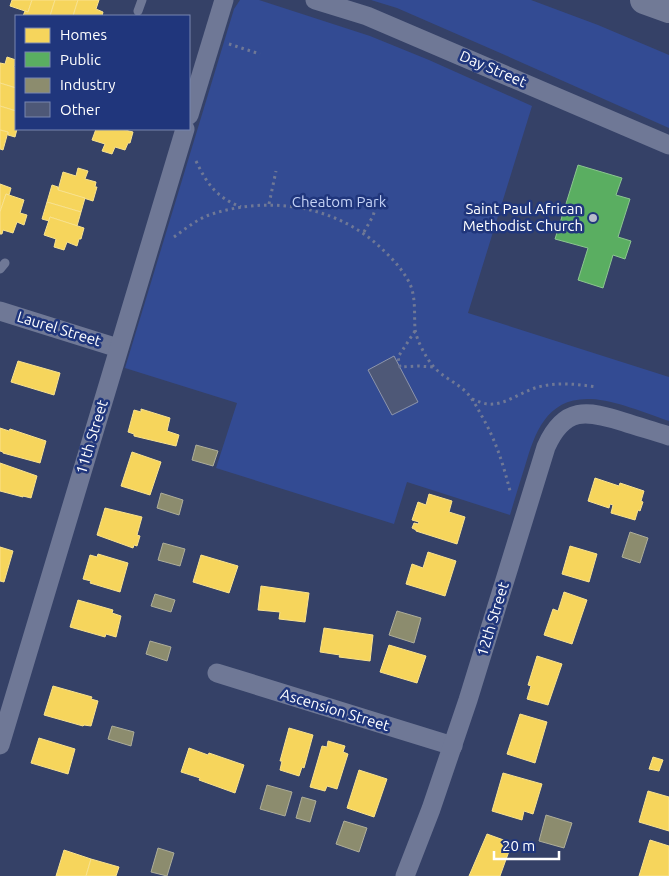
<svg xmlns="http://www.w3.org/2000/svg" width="669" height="876" font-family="Ubuntu,sans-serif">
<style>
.green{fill:#334b93}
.homes{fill:#f6d55c;stroke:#f9e28d}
.public{fill:#5aae61;stroke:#8cc690}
.industry{fill:#8c8c6e;stroke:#aeae9a}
.building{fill:#4e5877;stroke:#8d95ac}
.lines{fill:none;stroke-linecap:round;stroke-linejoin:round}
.path{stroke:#6f7896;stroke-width:3;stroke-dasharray:2.5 4;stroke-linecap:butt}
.lane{stroke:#6f7896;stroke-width:9}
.street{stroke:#6f7896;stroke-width:19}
.highway{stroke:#717a96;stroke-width:28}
.poi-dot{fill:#b8bcca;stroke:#20367c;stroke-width:2}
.labels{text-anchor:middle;stroke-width:5;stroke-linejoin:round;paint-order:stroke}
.street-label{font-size:15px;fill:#fff;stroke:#20367c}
.park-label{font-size:15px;fill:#c5d2f5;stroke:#20367c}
.poi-label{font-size:15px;fill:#fff;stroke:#20367c;text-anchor:end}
</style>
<rect width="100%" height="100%" fill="#354167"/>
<!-- green -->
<g class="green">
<path d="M240,0H259L370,36L429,60L532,106L468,313L669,377V421C645,413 615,400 591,399C547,397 535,432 525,466C520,482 515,498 510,515L407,482L394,524L216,468L237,403L125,368L234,9Z"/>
<polygon points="371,0 531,0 598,25 669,55 669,128 498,52 397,8"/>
</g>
<!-- homes -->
<g class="homes">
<polygon points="12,0 32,0 28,12 10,6"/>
<polygon points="32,0 55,0 50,16 23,16 25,11 28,12"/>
<polygon points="55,0 78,0 73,16 50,16"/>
<polygon points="78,0 99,0 96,9 103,12 102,16 73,16"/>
<polygon points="7,57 16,60 14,67 16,68 16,88 0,83 0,63 5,64"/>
<polygon points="0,83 16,88 16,111 0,106"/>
<polygon points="0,106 16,111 17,129 15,137 8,135 8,132 0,130"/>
<polygon points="96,129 121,129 133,132 130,143 128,143 125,150 115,147 112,154 102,151 105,144 92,140"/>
<polygon points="0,130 8,132 3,150 0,149"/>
<polygon points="78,168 88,171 85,179 96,182 95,187 97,187 93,201 58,190 63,172 76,176"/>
<polygon points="0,184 11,188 9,195 6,194 0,212"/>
<polygon points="52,185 58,187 58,190 85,198 81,212 47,202"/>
<polygon points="6,194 24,200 20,213 27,215 24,225 17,222 13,233 3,230 2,234 0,234 0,212"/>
<polygon points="47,202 81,212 77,226 50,217 49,221 42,219"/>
<polygon points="50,217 84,228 81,239 79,239 77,246 67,242 64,250 54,247 56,239 44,235"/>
<polygon points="18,361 60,373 54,395 11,382"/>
<polygon points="141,409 170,418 167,431 179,435 176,446 134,436 134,434 128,432 134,410 141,412"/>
<polygon points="0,428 9,431 10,429 46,441 40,463 3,453 3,452 0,451"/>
<polygon points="132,452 161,462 150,495 121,486"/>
<polygon points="0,463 37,476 31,498 23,496 23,497 0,491"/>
<polygon points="595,478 619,486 620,483 644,491 641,501 643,502 640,511 638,510 635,520 611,513 613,505 610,504 609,508 588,501"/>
<polygon points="429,494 452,501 449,512 465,517 457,544 416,531 416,530 412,528 414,523 418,524 419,522 412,520 418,502 426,505"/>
<polygon points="105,508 142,517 137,535 140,536 137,546 134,545 133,548 97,535"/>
<polygon points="570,546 597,554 589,582 562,574"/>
<polygon points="0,547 13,551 4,582 0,581"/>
<polygon points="428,552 456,561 445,596 406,584 412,564 423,568"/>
<polygon points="98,554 128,563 120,592 90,583 91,581 83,579 90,555 97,557"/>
<polygon points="201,555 238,566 229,593 193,582"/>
<polygon points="261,586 309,593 305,622 279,619 280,612 258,610"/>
<polygon points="564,592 587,600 572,644 544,635 553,609 558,611"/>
<polygon points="78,600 113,610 112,613 121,616 116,637 106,634 105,637 70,627"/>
<polygon points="324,628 373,635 370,661 339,657 340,655 320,652"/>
<polygon points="389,645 426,656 417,683 380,672"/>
<polygon points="537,656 562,664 548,705 527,699 531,686 528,685"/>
<polygon points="53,686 92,697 91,699 98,701 91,726 84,725 83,726 44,715"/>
<polygon points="520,714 547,722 535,763 507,754"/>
<polygon points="289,728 313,735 304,768 302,767 299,776 280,770 282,761 280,761"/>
<polygon points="39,738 75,749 68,774 31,763"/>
<polygon points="328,741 345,746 343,752 348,754 337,789 327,786 325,791 310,787 322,746 327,747"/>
<polygon points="189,748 208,755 209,753 244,765 235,793 199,780 200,778 181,772"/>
<polygon points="653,757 663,760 659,771 649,769"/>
<polygon points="359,770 387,779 374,817 347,808"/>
<polygon points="503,773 542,784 533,814 524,811 522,820 492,811"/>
<polygon points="648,791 669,797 669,831 639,822"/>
<polygon points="487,834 512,843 500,876 469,876"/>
<polygon points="650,840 669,846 669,876 639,876"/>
<polygon points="64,850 91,859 86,876 56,876"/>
<polygon points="91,859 119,867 116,876 86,876"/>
</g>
<!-- public -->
<polygon class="public" points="578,165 622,178 616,195 630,199 618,237 631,241 625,259 613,255 603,288 578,280 588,248 555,239"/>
<!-- industry -->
<g class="industry">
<polygon points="196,445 218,451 213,466 192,460"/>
<polygon points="161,493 183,500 179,515 157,508"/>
<polygon points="630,532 648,538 640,563 622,557"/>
<polygon points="163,543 185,549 180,566 158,560"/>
<polygon points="155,594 175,600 171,612 151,606"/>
<polygon points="397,611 421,618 414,643 389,635"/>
<polygon points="150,641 171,647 167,661 146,654"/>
<polygon points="112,726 134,732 131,746 108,739"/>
<polygon points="267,785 292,792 285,816 260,809"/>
<polygon points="302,797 316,801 310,822 296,818"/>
<polygon points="546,815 572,823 564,848 539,841"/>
<polygon points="344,821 367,828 359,852 336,844"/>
<polygon points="158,848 174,853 167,876 151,872"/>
</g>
<!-- building -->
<polygon class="building" points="394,356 418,402 392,415 368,370"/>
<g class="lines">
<!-- path -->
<g class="path">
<polyline points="229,44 260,54"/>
<path d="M196,161C207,184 216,197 241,207"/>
<polyline points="269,204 276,171"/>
<polyline points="364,232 373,216 380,193"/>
<path d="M174,237C185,229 196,220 209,215C268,195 337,205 382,249C393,259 403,270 410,284C416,298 414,314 415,329C416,339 426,358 433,366C442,377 458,383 468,394C473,400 477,407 480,413C495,438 503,463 510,491"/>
<polyline points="415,331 398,357 400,367 418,366 433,367"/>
<path d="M472,399C477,401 482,403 487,404C505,406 522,391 538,387C558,382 576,384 597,387"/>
</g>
<!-- lane -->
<g class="lane">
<polyline points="138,11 142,0"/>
<polyline points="0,269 5,263"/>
</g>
<!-- street -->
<g class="street">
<polyline points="315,0 367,16 669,145"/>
<polyline points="189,115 224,0"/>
<polyline points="0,311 118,348"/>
<polyline points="217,673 453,746"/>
<polyline points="0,745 185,129"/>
<path d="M405,876L431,809L468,700L546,447C564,406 587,410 624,422C639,427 654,431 669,436"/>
</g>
<!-- highway -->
<polyline class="highway" points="644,0 669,9"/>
</g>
<!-- markers -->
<circle class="poi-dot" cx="593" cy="218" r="5"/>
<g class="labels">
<!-- street labels -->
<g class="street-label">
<text transform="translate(493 69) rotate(23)" y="5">Day Street</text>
<text transform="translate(59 329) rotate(17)" y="5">Laurel Street</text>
<text transform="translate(92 437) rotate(-73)" y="5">11th Street</text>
<text transform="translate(493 619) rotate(-73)" y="5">12th Street</text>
<text transform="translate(335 710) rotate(17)" y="5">Ascension Street</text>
</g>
<!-- park labels -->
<g class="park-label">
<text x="339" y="207">Cheatom Park</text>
</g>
<!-- poi labels -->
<g class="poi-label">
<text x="583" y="214">Saint Paul African<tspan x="583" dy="17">Methodist Church</tspan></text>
</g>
</g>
<!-- legend -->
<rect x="15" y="15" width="175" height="115" fill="#20367c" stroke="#7986b0"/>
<rect x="25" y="28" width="25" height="15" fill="#f6d55c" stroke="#7986b0"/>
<text x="60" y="40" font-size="15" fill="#ffffff">Homes</text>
<rect x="25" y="52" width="25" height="15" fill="#5aae61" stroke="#7986b0"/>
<text x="60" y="65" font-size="15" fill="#ffffff">Public</text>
<rect x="25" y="78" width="25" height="15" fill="#8c8c6e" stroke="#7986b0"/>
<text x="60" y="90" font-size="15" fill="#ffffff">Industry</text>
<rect x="25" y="102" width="25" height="15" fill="#4e5877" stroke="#7986b0"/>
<text x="60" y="115" font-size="15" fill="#ffffff">Other</text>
<!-- scale -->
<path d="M494 851v8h65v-8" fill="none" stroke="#ffffff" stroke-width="2.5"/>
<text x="502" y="851" font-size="15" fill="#ffffff" stroke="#20367c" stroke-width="4" paint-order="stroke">20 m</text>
</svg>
